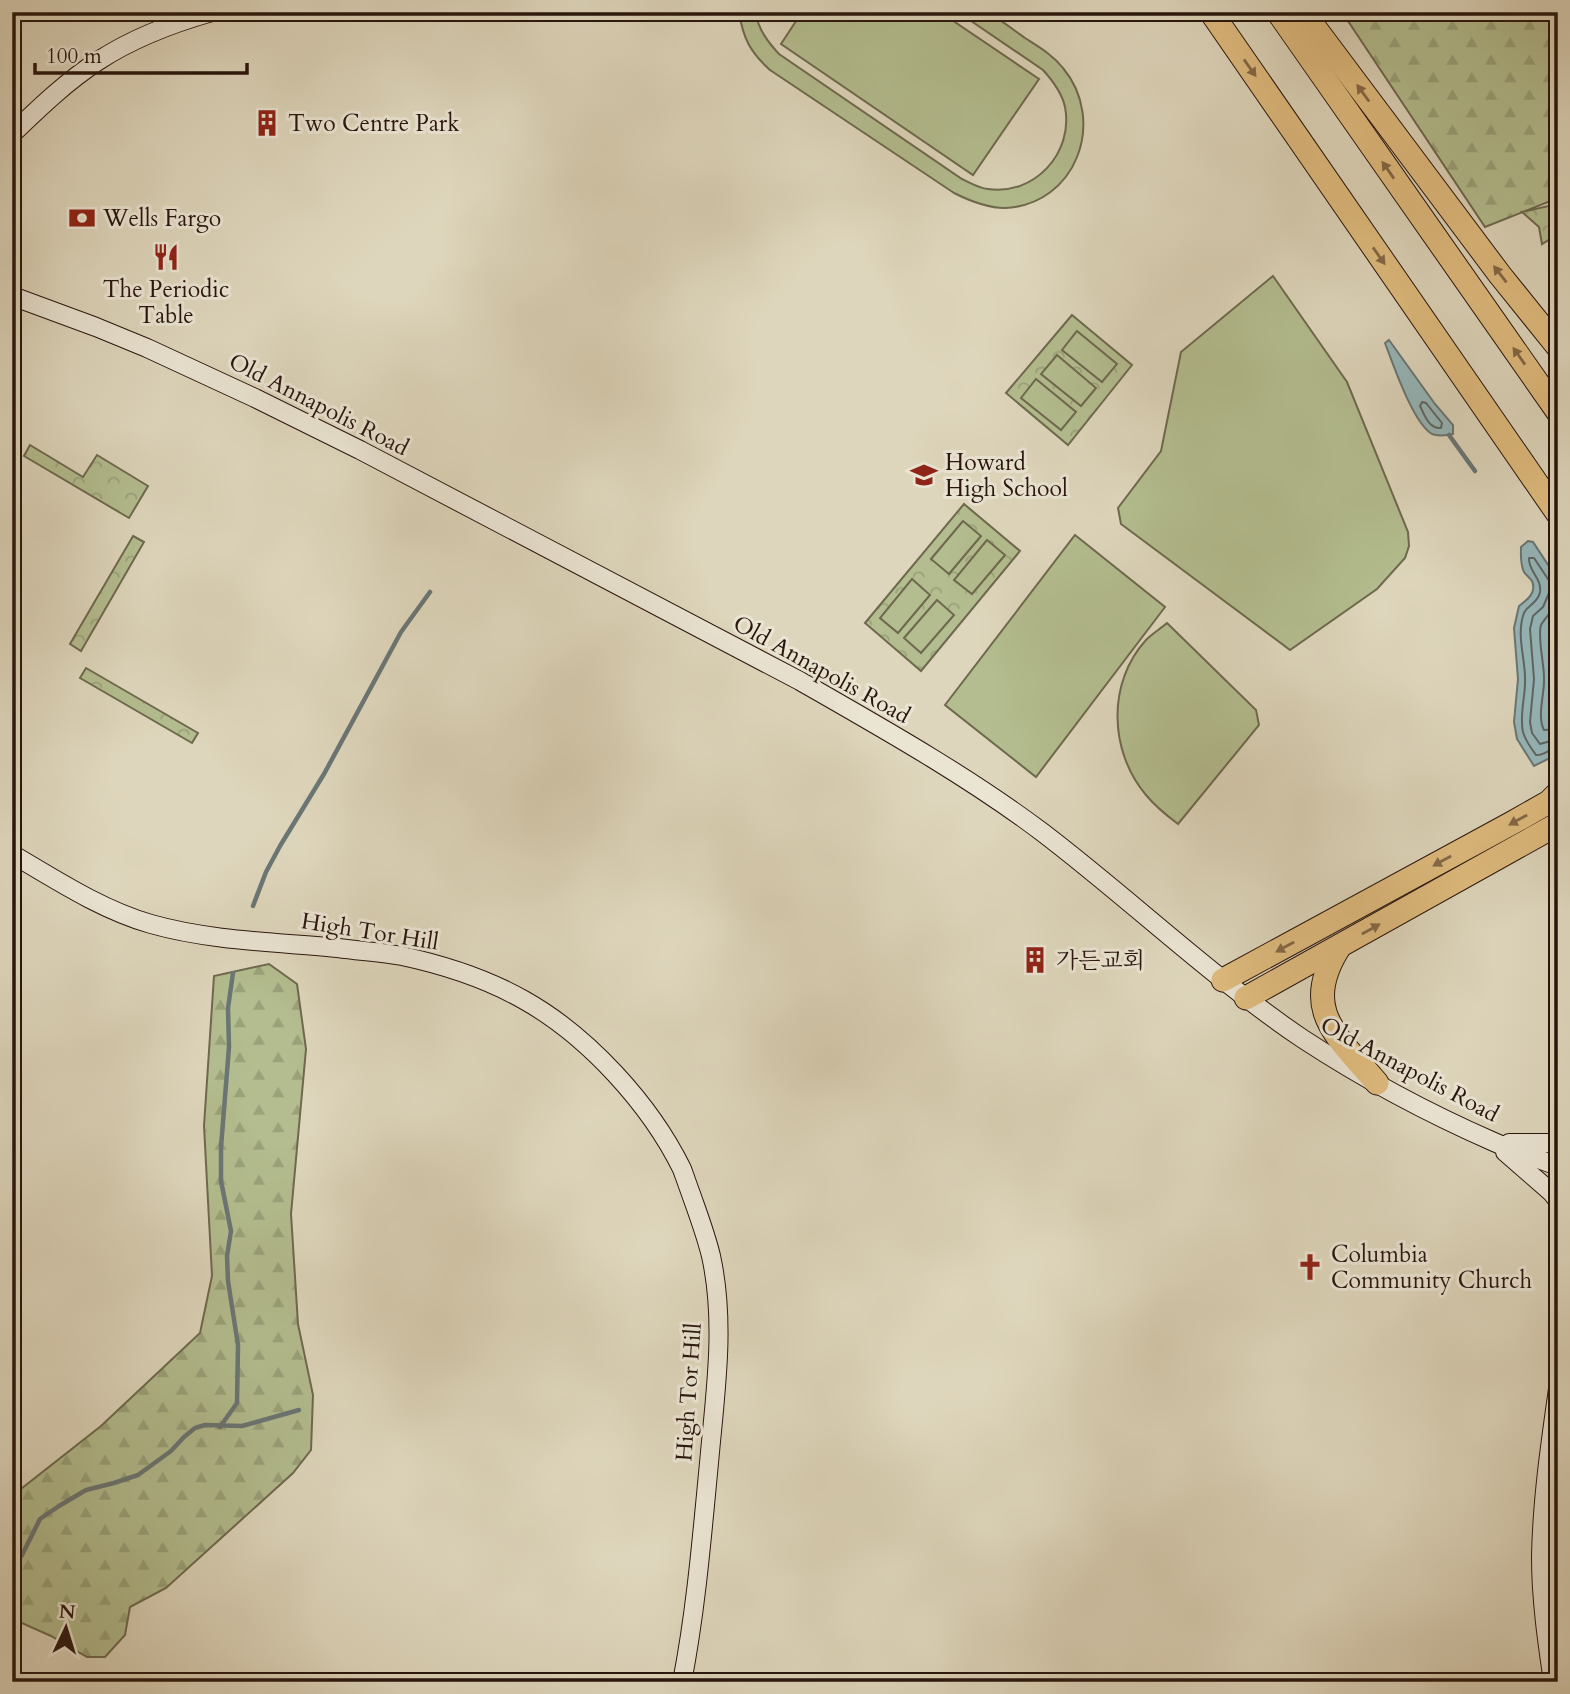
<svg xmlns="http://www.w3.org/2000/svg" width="1570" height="1694" font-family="Cardo,'Noto Serif KR',serif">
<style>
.forest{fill:url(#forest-firs);stroke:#6e694e;stroke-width:2}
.park{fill:url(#park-crowns);stroke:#6e694e;stroke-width:2}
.pitch{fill:#b3bd8f;stroke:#6e694e;stroke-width:2}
.water{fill:#96b7ba;stroke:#6a7675;stroke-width:2}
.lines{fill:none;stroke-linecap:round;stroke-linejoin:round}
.shore{stroke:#5f6664;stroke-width:2}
.stream{stroke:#6a7675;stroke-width:4.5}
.secondary-casing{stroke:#28150d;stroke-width:20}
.highway-casing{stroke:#28150d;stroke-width:25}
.secondary{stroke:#eae4d3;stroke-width:18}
.highway{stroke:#dfbb7e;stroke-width:23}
.oneway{fill:#846846}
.labels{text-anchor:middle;stroke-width:6;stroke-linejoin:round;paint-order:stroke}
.poi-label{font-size:23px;fill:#28150d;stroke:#eae4d3;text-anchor:start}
.street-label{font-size:23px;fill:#28150d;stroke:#eae4d3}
</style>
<defs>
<pattern id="forest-firs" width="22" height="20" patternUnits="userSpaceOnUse" patternTransform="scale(1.75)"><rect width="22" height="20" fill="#b3bd8f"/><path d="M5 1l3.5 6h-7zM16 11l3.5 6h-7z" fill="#9aa27a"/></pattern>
<pattern id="park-crowns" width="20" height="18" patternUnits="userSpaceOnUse" patternTransform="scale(1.75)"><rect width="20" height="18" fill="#b3bd8f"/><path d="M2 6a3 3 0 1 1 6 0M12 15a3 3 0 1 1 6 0" fill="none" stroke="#9aa27a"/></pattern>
</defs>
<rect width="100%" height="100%" fill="#ded6bc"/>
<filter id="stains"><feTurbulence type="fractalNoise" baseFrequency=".00286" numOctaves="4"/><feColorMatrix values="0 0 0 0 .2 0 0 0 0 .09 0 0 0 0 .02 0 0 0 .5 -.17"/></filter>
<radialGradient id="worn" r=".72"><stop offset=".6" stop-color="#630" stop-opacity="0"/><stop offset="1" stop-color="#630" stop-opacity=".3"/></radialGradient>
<!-- forest -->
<g class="forest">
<polygon points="1342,12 1558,12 1558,198 1485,227"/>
<polygon points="269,964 297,984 306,1049 291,1214 298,1324 313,1395 311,1450 293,1473 166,1588 130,1607 125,1635 105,1657 87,1657 51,1636 22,1623 12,1626 12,1496 101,1426 200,1333 212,1276 204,1126 214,976"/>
</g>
<!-- park -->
<g class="park">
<polygon points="1553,205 1558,210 1558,234 1542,244 1539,227 1522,212"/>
<polygon points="1072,315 1132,365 1068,445 1006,393"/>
<polygon points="30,445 83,477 97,455 148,486 129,518 24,456"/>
<polygon points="964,504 1020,551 921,671 865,623"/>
<polygon points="133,536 144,542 81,651 70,644"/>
<polygon points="86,668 198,733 192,743 80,678"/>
</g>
<!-- pitch -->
<g class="pitch">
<path d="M739,12H755C759,30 767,41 779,54L962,179C971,183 978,188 988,189C1034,196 1074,153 1065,107C1062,93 1053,81 1043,70L958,12C966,12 976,11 985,12C994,14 1016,32 1025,38C1039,47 1053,55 1063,68C1107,121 1076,205 1005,208C987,208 970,201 954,193L770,70C750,52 743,38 739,12Z"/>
<polygon points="802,12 940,12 1039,79 973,175 781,44"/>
<polygon points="1273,276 1347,382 1408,532 1409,546 1405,558 1377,589 1290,650 1121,524 1118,508 1161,451 1181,352"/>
<polygon points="1077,331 1117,364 1102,382 1062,350"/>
<polygon points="1057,355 1096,388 1081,406 1041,374"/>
<polygon points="1036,379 1076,412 1061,430 1021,398"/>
<polygon points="963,521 981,536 949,574 931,559"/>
<polygon points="1075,535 1165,607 1036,777 945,705"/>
<polygon points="987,540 1005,555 972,594 954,580"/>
<polygon points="912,579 930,595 898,633 880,618"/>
<polygon points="937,600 954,615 921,653 904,638"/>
<path d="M1167,623L1256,710L1259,725L1178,824C1166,815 1155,806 1146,795C1109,751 1107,683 1146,640C1152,634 1160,629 1167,623Z"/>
</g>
<!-- water -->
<g class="water">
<path d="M1389,340L1435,404L1453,425V434C1446,435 1439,437 1432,434C1413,423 1393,364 1385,343Z"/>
<path d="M1528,541L1533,542L1558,580V754L1534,766L1517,739L1514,722L1518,679L1514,628L1519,606C1527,600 1537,593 1532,581C1530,578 1526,575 1524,572C1520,564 1521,555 1521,547Z"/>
</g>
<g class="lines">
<!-- shore -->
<g class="shore">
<path d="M1422,402L1426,403L1442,423L1441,428C1429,429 1425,416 1420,406Z"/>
<path d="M1558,584L1550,582L1534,558H1529C1528,571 1542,578 1540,592C1538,603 1528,605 1524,613C1516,634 1525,657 1525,678C1526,696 1519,714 1523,732C1525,740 1531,748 1536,755C1544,756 1550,748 1558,748"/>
<polyline points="1558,592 1549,593 1543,607 1533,616 1530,629 1534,679 1530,722 1532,733 1540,744 1558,739"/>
<path d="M1558,603C1554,608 1543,621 1541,625C1537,638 1545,666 1544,681C1544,696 1537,717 1544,730L1558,729"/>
</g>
<!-- stream -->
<g class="stream">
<polyline points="1515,12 1558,17"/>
<polyline points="1449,435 1475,471"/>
<polyline points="253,906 266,872 280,846 324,774 401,632 430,592"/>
<polyline points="220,1427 237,1403 238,1345 228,1281 227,1256 231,1231 221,1181 221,1147 229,1047 228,1008 233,973"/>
<polyline points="12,1566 22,1555 40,1519 59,1506 86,1490 114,1483 138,1475 171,1451 184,1437 195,1428 205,1425 242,1426 299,1410"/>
</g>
<defs>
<g id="secondary">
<path d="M12,134C39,108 67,81 98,61C133,38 173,23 212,12"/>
<path d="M12,296L96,327L147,348L255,398L360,450L800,681C882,728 966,775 1042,832C1130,899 1211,977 1303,1039C1361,1077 1430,1114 1494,1142C1514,1151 1536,1158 1558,1166"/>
<path d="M12,854C56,880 102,910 151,924C211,941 276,942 338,948C359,951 382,952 402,956C444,965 487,979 524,1000C588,1036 650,1104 682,1169C685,1177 688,1186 691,1194C698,1214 706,1235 711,1256C726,1324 715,1394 709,1463C702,1536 696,1610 682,1682"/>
<polyline points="1509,1143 1558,1143"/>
<polyline points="1505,1152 1552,1193 1558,1201"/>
<path d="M1553,1682C1547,1641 1541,1599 1541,1557C1542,1501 1550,1445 1558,1389"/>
</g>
<g id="highway">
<polyline points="1211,12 1558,514"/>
<polyline points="1278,12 1558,412"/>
<polyline points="1303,12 1500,275 1558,347"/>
<path d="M1340,946C1299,1009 1337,1036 1377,1083"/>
<polyline points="1223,980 1512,823 1549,802 1558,793"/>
<polyline points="1246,998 1558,824"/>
</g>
</defs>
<!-- secondary casing -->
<use href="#secondary" class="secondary-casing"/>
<!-- highway casing -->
<use href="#highway" class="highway-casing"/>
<!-- secondary -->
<use href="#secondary" class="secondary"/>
<!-- highway -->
<use href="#highway" class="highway"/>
</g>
<!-- one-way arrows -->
<defs><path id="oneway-solid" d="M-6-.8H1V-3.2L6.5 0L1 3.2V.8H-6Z" transform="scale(1.75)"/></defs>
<g class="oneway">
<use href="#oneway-solid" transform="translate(1250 68) rotate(55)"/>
<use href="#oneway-solid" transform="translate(1363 93) rotate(-126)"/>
<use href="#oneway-solid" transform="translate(1388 170) rotate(-125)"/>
<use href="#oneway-solid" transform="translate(1379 256) rotate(55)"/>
<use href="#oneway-solid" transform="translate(1500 274) rotate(-128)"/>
<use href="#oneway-solid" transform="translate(1519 356) rotate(-125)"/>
<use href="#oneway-solid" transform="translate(1518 820) rotate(151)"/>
<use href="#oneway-solid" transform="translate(1442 861) rotate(151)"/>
<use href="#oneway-solid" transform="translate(1371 929) rotate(-29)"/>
<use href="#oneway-solid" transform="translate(1285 947) rotate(151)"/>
</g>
<!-- icons -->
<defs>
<symbol id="building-bare" viewBox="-9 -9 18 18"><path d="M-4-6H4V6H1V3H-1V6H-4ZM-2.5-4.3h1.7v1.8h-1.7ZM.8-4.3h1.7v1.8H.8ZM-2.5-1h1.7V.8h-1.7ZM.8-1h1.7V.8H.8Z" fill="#8f2418" stroke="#eae4d3" stroke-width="2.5" paint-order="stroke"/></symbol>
<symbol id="bank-bare" viewBox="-9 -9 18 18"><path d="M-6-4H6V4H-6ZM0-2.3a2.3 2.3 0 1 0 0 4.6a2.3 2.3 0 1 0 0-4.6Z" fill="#8f2418" stroke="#eae4d3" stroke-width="2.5" paint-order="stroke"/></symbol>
<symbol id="restaurant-bare" viewBox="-9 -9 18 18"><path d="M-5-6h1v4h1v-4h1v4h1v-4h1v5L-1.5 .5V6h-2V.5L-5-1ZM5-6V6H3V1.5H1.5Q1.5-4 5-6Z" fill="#8f2418" stroke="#eae4d3" stroke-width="2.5" paint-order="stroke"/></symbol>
<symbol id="school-bare" viewBox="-9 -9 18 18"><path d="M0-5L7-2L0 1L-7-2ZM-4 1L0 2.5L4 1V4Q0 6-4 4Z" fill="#8f2418" stroke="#eae4d3" stroke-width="2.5" paint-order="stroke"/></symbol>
<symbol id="church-bare" viewBox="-9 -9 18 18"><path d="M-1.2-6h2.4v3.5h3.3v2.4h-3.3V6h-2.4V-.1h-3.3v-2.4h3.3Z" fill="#8f2418" stroke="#eae4d3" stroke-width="2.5" paint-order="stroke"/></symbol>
</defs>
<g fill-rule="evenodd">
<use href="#building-bare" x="248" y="104" width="38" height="38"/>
<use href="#bank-bare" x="63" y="199" width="38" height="38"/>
<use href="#restaurant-bare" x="147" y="238" width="38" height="38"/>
<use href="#school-bare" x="905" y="456" width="38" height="38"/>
<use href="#building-bare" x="1016" y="941" width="38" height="38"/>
<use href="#church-bare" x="1291" y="1248" width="38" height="38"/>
</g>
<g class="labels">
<!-- poi labels -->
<g class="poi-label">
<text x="288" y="131">Two Centre Park</text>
<text x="103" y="226">Wells Fargo</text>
<text x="166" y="297" text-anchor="middle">The Periodic<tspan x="166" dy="26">Table</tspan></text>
<text x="945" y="470">Howard<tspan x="945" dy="26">High School</tspan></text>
<text x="1056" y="968">가든교회</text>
<text x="1331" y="1262">Columbia<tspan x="1331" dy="26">Community Church</tspan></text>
</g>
<!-- street labels -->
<g class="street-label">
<text transform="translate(319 404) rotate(27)" y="8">Old Annapolis Road</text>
<text transform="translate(822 669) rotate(29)" y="8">Old Annapolis Road</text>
<text transform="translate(370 931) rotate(9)" y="8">High Tor Hill</text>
<text transform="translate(1410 1069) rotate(28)" y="8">Old Annapolis Road</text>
<text transform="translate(688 1392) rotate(-86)" y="8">High Tor Hill</text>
</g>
</g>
<!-- margin -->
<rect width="1570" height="1694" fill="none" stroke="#ded6bc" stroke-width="42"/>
<rect x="14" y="14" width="1542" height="1666" fill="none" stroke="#28150d" stroke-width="3.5"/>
<rect x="21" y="21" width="1528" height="1652" fill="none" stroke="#28150d" stroke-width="2"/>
<!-- north arrow -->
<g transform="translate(66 1628) rotate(4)" stroke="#eae4d3" stroke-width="5" paint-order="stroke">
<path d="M0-5L12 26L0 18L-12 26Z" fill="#28150d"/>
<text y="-10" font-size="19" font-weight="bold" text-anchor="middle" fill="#28150d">N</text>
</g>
<!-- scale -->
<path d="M35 63v10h212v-10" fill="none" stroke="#28150d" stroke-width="3.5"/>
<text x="46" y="63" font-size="21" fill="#28150d" stroke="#eae4d3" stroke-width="5" paint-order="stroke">100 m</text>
<rect width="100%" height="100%" filter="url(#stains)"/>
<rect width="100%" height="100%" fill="url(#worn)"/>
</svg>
